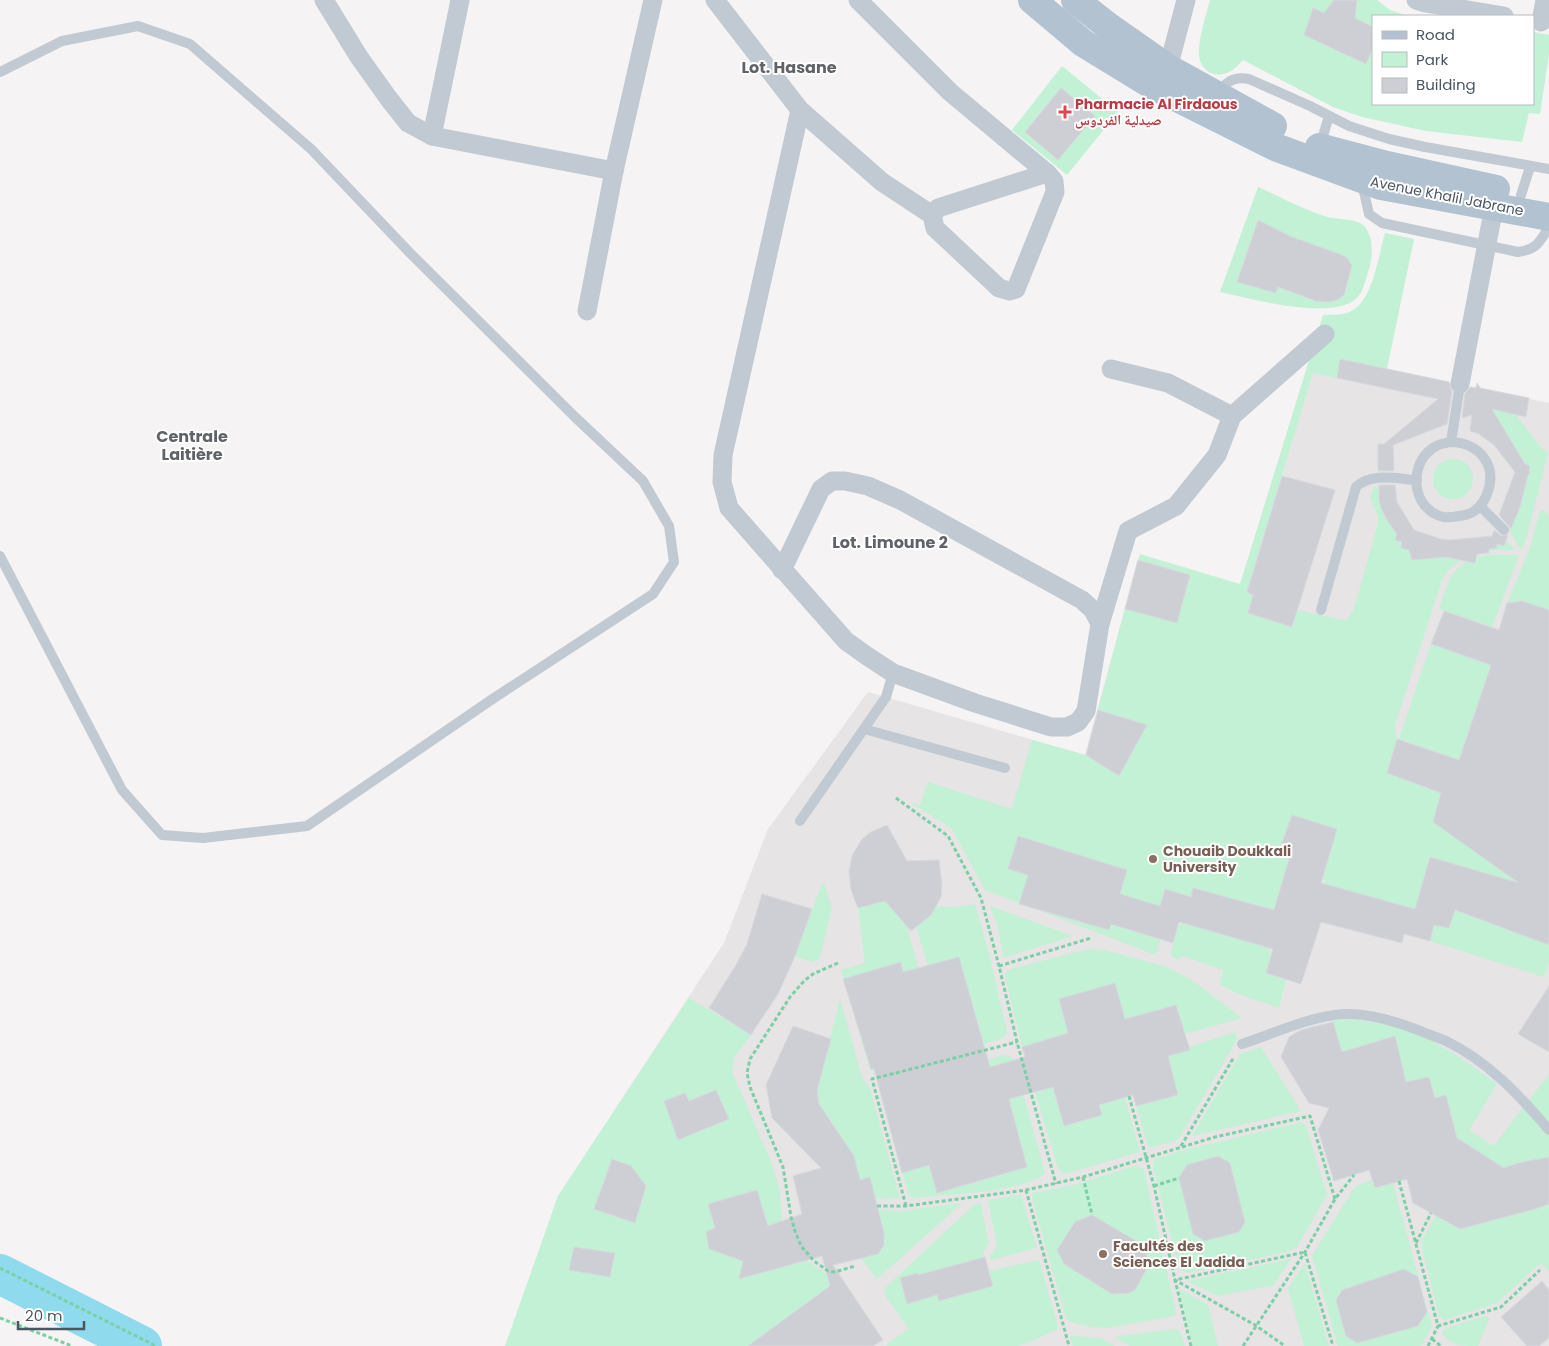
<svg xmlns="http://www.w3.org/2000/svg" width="1549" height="1346" font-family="Poppins,'Noto Naskh Arabic',sans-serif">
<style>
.education{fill:#e6e4e5}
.green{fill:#c3f1d5}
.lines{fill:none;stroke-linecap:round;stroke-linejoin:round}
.river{stroke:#90daee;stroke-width:40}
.building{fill:#cdcfd5;stroke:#d7d9de}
.path{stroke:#7ad0a6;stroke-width:3;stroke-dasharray:4 2.5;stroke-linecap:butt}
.lane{stroke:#c1cad2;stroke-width:10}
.street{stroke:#c1cad2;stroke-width:19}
.primary{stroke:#b3c2d1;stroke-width:28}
.health-dot{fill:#e0444e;stroke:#fff;stroke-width:2}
.education-dot{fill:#8d6e63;stroke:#fff;stroke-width:2}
.labels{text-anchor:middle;stroke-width:4;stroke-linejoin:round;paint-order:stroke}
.health-label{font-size:14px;font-weight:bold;fill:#be3a42;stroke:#fff;text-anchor:start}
.street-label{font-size:14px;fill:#4a5661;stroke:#fff}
.education-label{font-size:14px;font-weight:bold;fill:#785e54;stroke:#fff;text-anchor:start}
.quarter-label{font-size:16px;font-weight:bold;fill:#5f6368;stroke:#fff}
</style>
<rect width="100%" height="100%" fill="#f5f3f3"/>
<!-- education -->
<polygon class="education" points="1318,355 1549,403 1549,1346 508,1346 558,1196 724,943 768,829 868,692 1085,755 1138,560 1247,592"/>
<!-- green -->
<g class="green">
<path d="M1210,0H1377L1390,10L1408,16H1373V104H1533V32L1549,35V54L1540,114L1529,113L1522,142L1426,131L1362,117L1333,107L1243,60C1239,64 1236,68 1231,71C1213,81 1197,69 1199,49C1200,33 1206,16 1210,0Z"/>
<polygon points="1062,66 1118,112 1067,175 1012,130"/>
<path d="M1258,187C1281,197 1304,210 1328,217C1338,220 1357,218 1364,226C1373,235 1373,254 1370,266C1366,276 1364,293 1355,300C1327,320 1252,299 1220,292Z"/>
<path d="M1385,233L1414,239L1387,369L1340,360L1337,378L1313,373L1247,592L1253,595L1248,613L1292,627L1298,610L1342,620H1347L1354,609L1377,527L1378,515L1370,499L1373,488L1375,486L1379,490C1379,517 1393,529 1412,545L1501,535L1515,550C1485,550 1463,551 1443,577L1395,725L1397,739L1387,773L1441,793L1549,867V962L1544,977L1430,941L1434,925L1326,884L1292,815L1281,845L1292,849L1282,881L1295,886L1304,932L1193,889L1191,897L1165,889L1160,906L1146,902L1136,932L1160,939L1157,952L1153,954L985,890L952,829L910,802L920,805L928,782L1012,809L1032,740L1086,755L1119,776L1146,725L1098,710L1125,609L1177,623L1190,575L1138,560L1140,554L1240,584L1323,315C1333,314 1344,316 1353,310C1373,299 1379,254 1385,233Z"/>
<polygon points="1474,405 1515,414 1544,451 1548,452 1527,536 1521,551 1509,530 1514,521 1524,486 1487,420 1472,415"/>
<circle cx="1453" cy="479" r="20"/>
<polygon points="1543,510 1549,515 1549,610 1522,601 1507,603 1529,551 1540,511"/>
<path d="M1487,555H1518L1517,561L1492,627L1439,609C1450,577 1450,564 1487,555Z"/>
<polygon points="1431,644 1491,665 1459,760 1399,739"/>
<polygon points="823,881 832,907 820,958 812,962 795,956"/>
<polygon points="885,901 907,926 939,1048 935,1051 870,1070 841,970 865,963 858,908"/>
<path d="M975,904L990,957L1007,1032L1003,1038L984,1044L959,958L928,966L916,926L935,906C950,908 961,907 975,904Z"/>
<polygon points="990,906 1073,936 1003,958 998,928"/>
<polygon points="1181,924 1186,924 1268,947 1271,956 1286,979 1279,1008 1241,995 1222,986 1220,984 1223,970 1183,956 1178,959 1174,958 1171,955 1171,951 1178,926"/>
<polygon points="1088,949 1104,950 1164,966 1189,978 1242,1018 1185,1034 1176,1005 1022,1047 1005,975 1007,970"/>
<polygon points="689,998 751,1035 734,1058 732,1072 771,1162 780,1190 782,1221 796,1251 809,1262 837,1281 758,1346 505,1346 558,1196"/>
<polygon points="840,999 862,1077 870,1089 900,1198 876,1199 870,1177 860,1180 855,1159 820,1167 847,1146 819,1104 817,1090"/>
<path d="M1351,1019C1367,1021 1384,1024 1400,1028C1433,1037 1470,1064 1497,1084L1469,1130L1494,1146L1549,1074V1157L1518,1163L1498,1170L1496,1163L1457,1138L1446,1096L1435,1098L1429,1078L1406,1082L1395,1036L1342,1052L1332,1020Z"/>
<polygon points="1235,1032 1237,1037 1236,1041 1178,1140 1152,1147 1148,1146 1136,1106 1178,1095 1168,1056 1189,1050 1189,1047"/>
<polygon points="1261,1047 1301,1111 1192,1136 1240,1054"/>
<path d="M1004,1055L1011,1057L1015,1064L1045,1173C1028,1192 940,1195 913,1198L909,1196L880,1091Z"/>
<polygon points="1053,1087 1099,1105 1125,1098 1140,1152 1065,1174 1058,1169 1035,1092"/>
<polygon points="1298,1123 1303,1123 1306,1126 1327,1195 1297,1247 1286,1252 1188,1273 1179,1269 1153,1167 1153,1162 1155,1159 1184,1150"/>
<polygon points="1134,1166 1140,1167 1144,1170 1176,1311 1175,1316 1107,1328 1092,1327 1070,1322 1066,1318 1032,1198 1033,1193 1078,1184"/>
<polygon points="1372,1180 1375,1188 1393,1183 1432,1327 1421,1346 1338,1346 1312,1256 1354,1188 1358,1185"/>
<polygon points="1021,1195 1037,1248 991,1260 990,1255 997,1248 988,1200"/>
<polygon points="962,1203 877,1279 861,1258 884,1245 884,1233 879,1210 903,1211"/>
<polygon points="981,1203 989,1244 983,1252 989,1271 1039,1260 1058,1326 1057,1330 1019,1346 887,1346 887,1344 909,1329 885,1295 885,1288 975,1204"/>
<polygon points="1549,1204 1549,1271 1540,1263 1497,1303 1444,1320 1439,1316 1422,1248 1422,1240 1436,1215 1460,1229 1535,1209"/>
<polygon points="1291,1259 1274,1285 1218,1296 1187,1281"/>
<polygon points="1305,1264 1329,1346 1304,1346 1288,1288"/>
<polygon points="1180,1289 1208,1305 1218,1346 1193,1346 1179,1290"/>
<path d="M1485,1316L1488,1317L1489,1319L1478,1346C1464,1346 1448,1346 1442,1332L1446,1328Z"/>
<polygon points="1173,1329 1179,1330 1185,1346 1130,1346 1114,1337"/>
<polygon points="1070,1336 1100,1338 1115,1346 1073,1346"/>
</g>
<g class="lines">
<!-- river -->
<polyline class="river" points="0,1274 142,1346"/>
</g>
<!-- building -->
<g class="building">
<polygon points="1334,0 1357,0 1355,18 1373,27 1373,48 1366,64 1304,35 1313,8 1324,13"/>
<polygon points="1061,88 1095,116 1058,160 1025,132"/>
<polygon points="1258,220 1292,237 1342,255 1347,258 1352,265 1344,295 1337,300 1328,302 1316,301 1278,287 1276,293 1237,282"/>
<polygon points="1340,359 1449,382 1452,392 1447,424 1393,445 1394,471 1378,471 1378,444 1384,444 1438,399 1337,378"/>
<polygon points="1477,383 1480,388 1529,398 1526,417 1492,409 1525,464 1530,466 1529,471 1530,473 1528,475 1520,507 1511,529 1499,515 1515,472 1494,445 1479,434 1470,431 1472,415 1462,418 1465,393 1471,387 1476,388"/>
<polygon points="1282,476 1335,490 1292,627 1248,613 1253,595 1247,592"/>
<polygon points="1379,485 1395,485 1397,502 1414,530 1441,539 1449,540 1492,536 1494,530 1502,536 1508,535 1504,546 1496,544 1497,548 1489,549 1489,553 1477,554 1475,563 1446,557 1412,560 1409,550 1401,548 1402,542 1395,540 1397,534 1387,520 1381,508 1379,500"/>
<polygon points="1138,560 1190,575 1177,623 1125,609"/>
<polygon points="1522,601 1549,610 1549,945 1455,910 1449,928 1434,925 1430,941 1404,934 1402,943 1321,922 1301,984 1266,973 1273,949 1179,922 1173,943 1111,924 1109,930 1019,904 1028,875 1008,869 1018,836 1127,870 1120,894 1160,906 1165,889 1191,897 1193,888 1274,910 1292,849 1281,845 1292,815 1337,829 1321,883 1415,909 1430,857 1519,883 1433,822 1441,793 1387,773 1397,739 1459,760 1491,665 1431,644 1444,611 1499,630 1507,603"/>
<polygon points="1098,710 1147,725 1119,776 1086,755"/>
<polygon points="887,825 907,861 939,860 942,885 941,897 931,915 911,931 885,901 858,908 851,890 849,872 852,856 862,839 871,832"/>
<polygon points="762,894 812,909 795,956 778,994 751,1035 709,1008 736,965 747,944"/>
<polygon points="959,957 990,1067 1025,1057 1022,1047 1068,1033 1059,999 1115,983 1125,1019 1176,1005 1190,1050 1168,1056 1178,1095 1136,1106 1133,1095 1099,1105 1102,1115 1064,1126 1053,1087 1009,1099 1027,1167 937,1193 929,1165 902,1173 874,1069 871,1069 843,979 901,962 903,972"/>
<polygon points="1549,986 1549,1052 1518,1034"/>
<polygon points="1333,1022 1342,1052 1395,1036 1406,1082 1429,1077 1435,1098 1446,1095 1457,1138 1504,1168 1518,1163 1549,1157 1549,1204 1535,1209 1460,1229 1413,1203 1407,1179 1375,1188 1369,1170 1334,1181 1318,1130 1329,1108 1309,1103 1281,1057 1289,1037 1301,1030"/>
<polygon points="793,1026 831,1039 817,1090 819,1104 854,1156 860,1180 870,1177 884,1233 884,1245 878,1254 833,1265 883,1340 873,1346 748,1346 830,1286 822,1256 739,1279 743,1261 709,1249 706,1232 715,1228 708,1204 757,1190 768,1226 802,1214 793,1176 821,1168 772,1118 766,1085"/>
<polygon points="716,1090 729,1119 678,1140 664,1101 685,1093 689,1101"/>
<polygon points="1218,1156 1230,1163 1245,1222 1239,1232 1205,1241 1193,1234 1179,1178 1187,1165"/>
<polygon points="612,1159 631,1166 646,1186 635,1223 594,1209"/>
<polygon points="1092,1215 1138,1242 1146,1254 1150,1263 1135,1290 1129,1293 1112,1294 1064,1264 1057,1250 1075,1222"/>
<polygon points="574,1247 615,1253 610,1277 569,1270"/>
<polygon points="985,1257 993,1286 939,1301 937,1295 907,1304 900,1278 917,1273 918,1275"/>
<polygon points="1404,1269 1418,1277 1427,1312 1418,1326 1357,1343 1346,1336 1336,1300 1342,1290"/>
<polygon points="1542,1281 1549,1290 1549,1338 1539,1346 1527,1346 1501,1317"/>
</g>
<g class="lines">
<!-- path -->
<g class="path">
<polyline points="896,798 948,836 981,898 999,966 1017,1042 1056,1184"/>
<polyline points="838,963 813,974 804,981 790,997 750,1059 747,1073 750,1087 783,1167 791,1217 795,1231 801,1246 814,1261 828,1271 835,1272 855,1266"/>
<polyline points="999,966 1091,938"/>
<polyline points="1129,1096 1154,1186 1175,1280 1255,1325 1285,1346"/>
<polyline points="1181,1146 1234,1057"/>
<polyline points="1083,1177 1092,1215"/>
<polyline points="1399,1181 1438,1326 1501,1307 1540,1270"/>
<polyline points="1154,1186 1179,1178"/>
<polyline points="1026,1190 1069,1346"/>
<polyline points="877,1206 906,1206 1026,1190 1083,1177 1215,1137 1310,1116 1335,1199"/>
<polyline points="906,1206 872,1079 1017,1042"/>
<polyline points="1416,1243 1431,1213"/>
<polyline points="0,1268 156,1346"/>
<polyline points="0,1318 72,1346"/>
<polyline points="1432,1339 1441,1346"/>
<polyline points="1191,1346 1175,1280 1305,1252 1333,1346"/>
<polyline points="1243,1346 1305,1252 1335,1199 1354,1175"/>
<polyline points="1428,1346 1438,1326"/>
</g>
<!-- lane -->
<g class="lane">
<polyline points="0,72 62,41 138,26 190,44 311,149 410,253 575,417 643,481 669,526 674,562 653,594 491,700 307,826 203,838 162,835 122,790 0,556"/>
<path d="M1217,93C1227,82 1233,76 1249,79L1310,106L1349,126L1389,139L1425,147L1549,169"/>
<polyline points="1320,146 1329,116"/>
<path d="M1362,183L1369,214L1382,223L1518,252C1537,249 1539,243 1549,227"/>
<polyline points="1521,195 1530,167"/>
<path d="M1451,442C1480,443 1498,466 1487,494C1482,507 1473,515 1459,516C1454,517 1449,518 1444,517C1412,511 1407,465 1433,448C1438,444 1445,443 1451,442Z"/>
<polyline points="1451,442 1460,384"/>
<polyline points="1480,506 1504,530"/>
<path d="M1321,610L1356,487C1371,472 1398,479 1417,480"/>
<polyline points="864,729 1005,768"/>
<polyline points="800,821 886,697 893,673"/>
<path d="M1242,1044C1272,1034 1314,1015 1344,1014C1370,1013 1395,1021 1418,1030C1427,1034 1437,1037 1446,1041C1488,1061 1520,1096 1549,1130"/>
</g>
<!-- street -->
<g class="street">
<polyline points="324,0 359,57 389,99 408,123 432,136 614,171"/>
<polyline points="715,0 800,110 882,182 932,215 935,228 999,288 1009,291 1016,289 1055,192 1054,181 1047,173 950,92 858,0"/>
<polyline points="1416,0 1425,3 1504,16"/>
<polyline points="1541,22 1545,0"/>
<polyline points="1163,76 1168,68 1186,0"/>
<polyline points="432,136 460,0"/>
<polyline points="932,215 938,208 1047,173"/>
<polyline points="587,311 614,171 653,0"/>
<polyline points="1111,369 1168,383 1232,416"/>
<polyline points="1460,384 1494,207"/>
<polyline points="782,570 821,489 832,481 845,481 868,486 900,500 1082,600 1093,610 1100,624 1086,711 1078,722 1067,727 1051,727 975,703 893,673 867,656 846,641 729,508 722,482 723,455 800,110"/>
<polyline points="1100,624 1128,531 1176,506 1217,455 1232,416 1325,334"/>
</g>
<!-- primary -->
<g class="primary">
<polyline points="1032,0 1083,43 1155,87 1275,147 1381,186 1549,217"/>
<polyline points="1075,0 1108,26 1168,68 1273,126"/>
<polyline points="1319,147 1387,165 1496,189"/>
</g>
</g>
<!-- markers -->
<path class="health-dot" d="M1062.5 104.5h5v5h5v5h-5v5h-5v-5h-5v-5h5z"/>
<g class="education-dot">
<circle cx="1153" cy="859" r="5"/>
<circle cx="1103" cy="1254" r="5"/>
</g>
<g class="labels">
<!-- health labels -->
<g class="health-label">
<text x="1075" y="109">Pharmacie Al Firdaous<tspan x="1075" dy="16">صيدلية الفردوس</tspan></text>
</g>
<!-- street labels -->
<g class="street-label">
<text transform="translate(1447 196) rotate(11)" y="5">Avenue Khalil Jabrane</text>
</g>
<!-- education labels -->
<g class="education-label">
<text x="1163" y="856">Chouaib Doukkali<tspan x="1163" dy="16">University</tspan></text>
<text x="1113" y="1251">Facultés des<tspan x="1113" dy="16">Sciences El Jadida</tspan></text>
</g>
<!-- quarter labels -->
<g class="quarter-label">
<text x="789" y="73">Lot. Hasane</text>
<text x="192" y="442">Centrale<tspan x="192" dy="18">Laitière</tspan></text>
<text x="890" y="548">Lot. Limoune 2</text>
</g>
</g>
<!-- legend -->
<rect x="1372" y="15" width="162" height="90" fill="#ffffff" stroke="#b7bbc0"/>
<rect x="1382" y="31" width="25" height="8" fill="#b3c2d1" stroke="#b7bbc0"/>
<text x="1416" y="40" font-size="15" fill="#4a5661">Road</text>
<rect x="1382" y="52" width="25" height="15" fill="#c3f1d5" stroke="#b7bbc0"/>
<text x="1416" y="65" font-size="15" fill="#4a5661">Park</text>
<rect x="1382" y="78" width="25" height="15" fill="#cdcfd5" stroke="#b7bbc0"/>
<text x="1416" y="90" font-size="15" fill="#4a5661">Building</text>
<!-- scale -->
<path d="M18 1321v8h66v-8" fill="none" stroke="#4a5661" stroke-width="2.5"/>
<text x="25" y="1321" font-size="15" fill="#4a5661" stroke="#ffffff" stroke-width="4" paint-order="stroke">20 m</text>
</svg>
